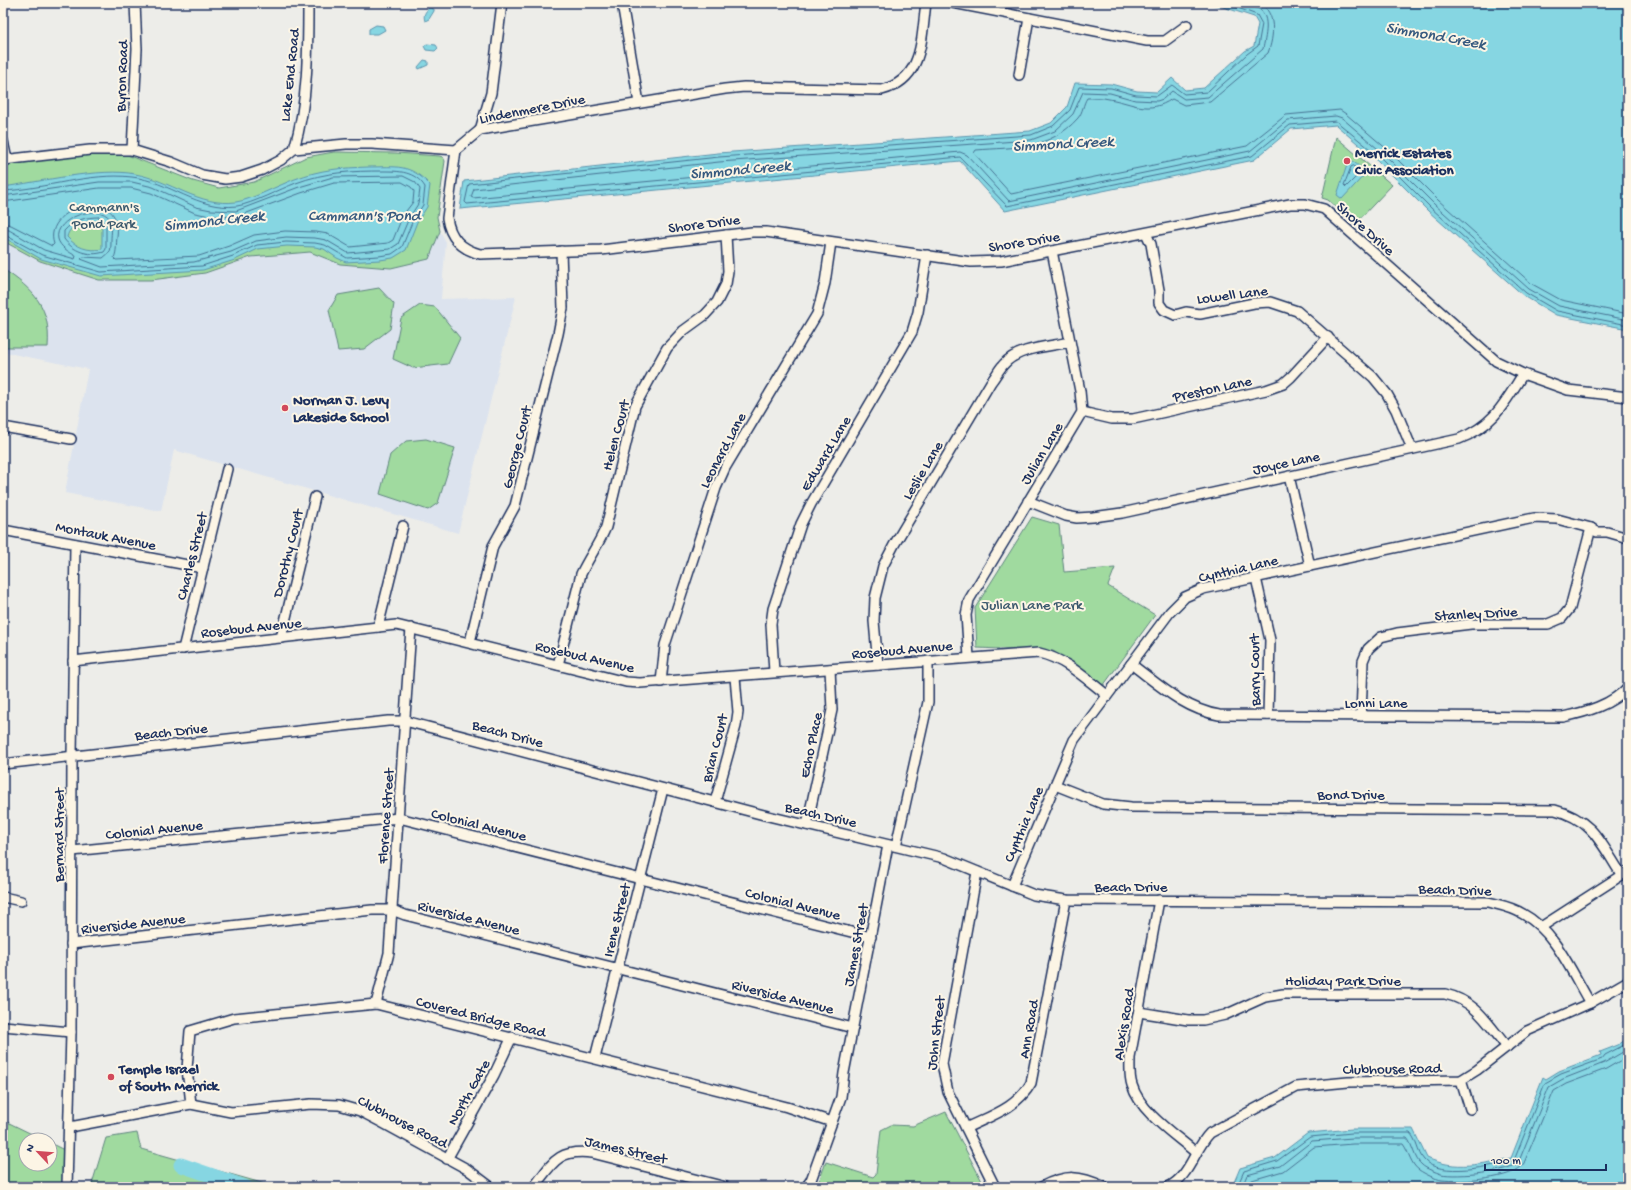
<svg xmlns="http://www.w3.org/2000/svg" width="1631" height="1190" font-family="'Gochi Hand',sans-serif">
<style>
.built{fill:#dce3ee}
.green{fill:#a0da9f;stroke:#5e847e}
.water{fill:#86d6e2;stroke:#5b93ad;fill-rule:evenodd}
.lines{fill:none;stroke-linecap:round;stroke-linejoin:round}
.shore{stroke:#467293;stroke-width:1}
.river{stroke:#86d6e2;stroke-width:15}
.minor-casing{stroke:#1b2f5e;stroke-width:12}
.minor{stroke:#fcf5e5;stroke-width:9}
.poi-dot{fill:#d1495b;stroke:#fcf5e5;stroke-width:1.5}
.labels{text-anchor:middle;stroke-width:4;stroke-linejoin:round;paint-order:stroke}
.street-label{font-size:15px;fill:#1b2f5e;stroke:#fcf5e5}
.poi-label{font-size:15px;font-weight:bold;fill:#1b2f5e;stroke:#fcf5e5;text-anchor:start}
.park-label{font-size:15px;fill:#3c5a6e;stroke:#fcf5e5}
.water-label{font-size:16px;font-style:italic;fill:#36597f;stroke:#fcf5e5}
</style>
<rect width="100%" height="100%" fill="#edede9"/>
<filter id="ink" filterUnits="userSpaceOnUse"><feTurbulence type="fractalNoise" baseFrequency=".025" numOctaves="2"/><feDisplacementMap in="SourceGraphic" scale="8" xChannelSelector="R" yChannelSelector="G"/><feConvolveMatrix kernelMatrix="1 2 1 2 8 2 1 2 1" color-interpolation-filters="sRGB"/></filter>
<g filter="url(#ink)">
<!-- built -->
<polygon class="built" points="440,231 446,242 441,299 516,297 458,533 174,450 161,511 65,493 88,369 3,352 3,241 40,261 99,280 151,280 205,273 251,257 310,252 340,264 391,268 429,259"/>
<!-- green -->
<g class="green">
<polygon points="1336,137 1392,185 1355,224 1328,200 1322,198"/>
<polygon points="117,151 193,181 219,188 254,182 306,157 334,152 396,153 439,156 443,157 445,161 437,217 440,231 429,259 391,268 340,264 310,252 251,257 205,273 151,280 99,280 40,261 3,241 3,162"/>
<path d="M3,269C34,290 51,307 48,347H3Z"/>
<polygon points="379,288 394,304 390,329 364,349 338,351 329,310 338,295"/>
<polygon points="420,305 435,307 460,338 448,364 413,368 393,359 401,318"/>
<polygon points="426,439 455,448 438,503 428,510 380,494 390,455 406,441"/>
<polygon points="1032,517 1059,525 1064,572 1115,568 1108,586 1155,615 1103,686 1053,651 977,648 975,608"/>
<polygon points="946,1112 985,1187 817,1187 826,1162 873,1177 876,1174 881,1130 891,1125 913,1126"/>
<polygon points="3,1120 44,1140 26,1140 26,1164 50,1164 50,1143 66,1151 63,1187 3,1187"/>
<polygon points="137,1133 141,1149 276,1187 91,1187 106,1138"/>
</g>
<!-- water -->
<g class="water">
<polygon points="1205,3 1628,3 1628,329 1556,315 1524,296 1428,211 1379,162 1336,125 1291,129 1254,160 1005,211 960,161 460,209 464,181 718,153 1030,131 1051,123 1067,107 1075,83 1111,84 1137,91 1157,92 1172,78 1185,90 1204,88 1245,51 1254,46 1258,24 1254,17 1220,6"/>
<path d="M429,8L434,9V11L429,19L425,21C423,15 425,12 429,8Z"/>
<polygon points="376,25 383,26 385,30 378,34 369,34 369,29"/>
<polygon points="427,44 436,45 438,48 435,51 426,50 424,46"/>
<polygon points="424,60 428,61 428,65 419,69 418,67"/>
<polygon points="1351,160 1367,172 1342,199 1337,195 1348,162"/>
<path d="M369,167C397,167 409,163 430,185L427,207L417,222L406,250L393,258L380,260L346,262L337,258L324,249L315,247L287,246L258,249L235,260L203,270L101,276L41,259L3,237V187C39,182 101,167 135,174C170,180 199,207 236,202C251,200 279,185 295,179C322,169 341,168 369,167ZM98,221L102,224V249C88,252 76,247 67,237C70,223 87,221 98,221Z"/>
<path d="M1628,1038V1187H1232L1240,1168L1275,1158L1308,1133L1352,1129H1413L1427,1158C1456,1171 1481,1164 1511,1158L1543,1077L1546,1079L1559,1071L1601,1055L1600,1052L1618,1045Z"/>
</g>
<g class="lines">
<!-- shore -->
<g class="shore">
<polyline points="1224,3 1257,15 1262,24 1258,46 1247,54 1207,92 1184,94 1172,85 1157,96 1136,95 1111,88 1079,87 1070,110 1053,126 1031,135 719,157 469,184 465,202 467,204 960,157 1007,206 1252,156 1290,125 1336,121 1382,159 1431,208 1526,293 1557,311 1628,325"/>
<path d="M1240,3C1246,5 1253,6 1259,9C1271,17 1265,38 1263,49L1208,97L1184,99L1172,91L1163,99L1157,101L1135,100L1110,93L1083,92L1073,114L1055,131L1031,140L719,162L474,189L471,197L473,198L960,152L967,155L1009,201L1250,151L1288,120L1336,116L1342,118L1385,155L1434,204L1529,289L1559,306L1628,320"/>
<path d="M1259,3C1277,12 1274,37 1268,53L1210,102L1184,105L1172,99C1148,115 1134,103 1109,99C1102,97 1094,98 1087,98C1083,104 1083,112 1078,118C1050,150 1015,147 976,150L974,153L1011,194L1247,146L1286,115L1340,110L1346,114L1389,151L1438,200L1532,284L1561,300L1628,314"/>
<polygon points="1354,166 1360,173 1346,187 1344,185 1351,167"/>
<path d="M3,191C46,189 89,172 132,177C169,181 198,211 237,206C252,204 280,189 296,183C325,172 352,171 383,171C399,171 415,171 425,187L423,205L413,220L402,247L392,254L379,256L347,258L325,245L315,243L286,242L257,245L233,256L202,266L101,272L42,255L3,234"/>
<path d="M3,196L99,182H132L153,187L196,207L211,210L236,211L299,187L333,177L403,176L415,182L420,189L418,204L409,218L398,244L390,249L348,253L326,240L315,238L286,237L256,241L231,252L194,262L102,267L81,259L83,257L103,258L110,252C111,248 111,244 111,240C111,233 113,225 110,219C99,202 53,219 58,239C60,247 69,252 76,256L75,259L44,250L9,230L3,229"/>
<path d="M3,202L99,188H131L151,193L195,213L210,216L236,217L301,193L334,183L402,182L411,187L414,191L413,202L403,215L393,240L388,243L350,247L328,234L316,232L285,231L254,235L229,246L199,256L116,260L114,258C117,251 116,245 117,237C124,182 41,208 54,244L52,246L11,225L3,223"/>
<path d="M99,217L106,223V249L104,252C88,257 73,251 64,239V231C74,220 85,217 99,217Z"/>
<path d="M1237,1187L1244,1171L1277,1161L1310,1137L1352,1133H1410C1417,1140 1417,1152 1424,1160C1440,1178 1492,1166 1512,1161L1515,1158L1545,1083L1561,1074L1602,1059L1605,1055L1628,1043"/>
<path d="M1242,1187L1247,1175L1280,1166L1312,1141L1353,1138H1407C1413,1145 1414,1159 1422,1165C1426,1169 1436,1172 1441,1174C1456,1177 1511,1173 1519,1161L1549,1087L1563,1079L1604,1063L1628,1049"/>
<path d="M1248,1187L1252,1180L1283,1171L1314,1147L1353,1144H1403C1409,1152 1411,1165 1419,1170C1425,1174 1435,1179 1442,1180C1460,1182 1515,1180 1524,1163L1554,1091L1566,1084L1606,1069L1628,1056"/>
</g>
<!-- river -->
<polyline class="river" points="181,1165 245,1187"/>
<defs>
<g id="minor">
<polyline points="622,3 639,103"/>
<polyline points="953,3 1147,41 1165,41 1187,25"/>
<polyline points="1019,75 1029,18"/>
<polyline points="480,130 491,93 502,3"/>
<polyline points="3,141 7,160"/>
<path d="M294,149C308,102 308,51 308,3"/>
<polyline points="132,150 137,49 135,3"/>
<path d="M456,150L447,218C450,238 461,249 480,254L601,250L752,232H766L971,262L1001,261L1290,204H1305L1324,209L1496,361L1523,374L1568,390L1628,397"/>
<path d="M3,160L90,150H132L171,162L202,175L225,179L241,177L262,170L281,160L294,149L346,144H372L456,150L480,130L725,89L744,87L882,90C924,79 921,39 926,3"/>
<polyline points="1146,233 1151,244 1159,290 1159,303 1164,310 1175,315 1186,312 1200,314 1254,303 1270,302 1297,311 1373,377 1387,394 1396,410 1412,449"/>
<polyline points="1082,412 1112,419 1133,419 1266,390 1283,384 1291,377 1328,337"/>
<polyline points="3,427 71,439"/>
<polyline points="1289,476 1310,566"/>
<path d="M1028,501L1066,516L1077,518L1093,517L1122,513L1459,439C1493,426 1504,404 1523,374"/>
<polyline points="3,530 203,568"/>
<polyline points="1256,578 1270,640 1268,715"/>
<polyline points="378,627 403,526"/>
<polyline points="281,638 315,497"/>
<polyline points="470,642 493,546 515,506 558,334 563,308 561,251"/>
<polyline points="183,649 227,469"/>
<polyline points="969,657 966,615 969,600 1082,412 1080,391 1052,251"/>
<path d="M73,661L396,625L626,682L640,683L1039,653C1066,659 1086,679 1107,695"/>
<path d="M1131,664C1158,684 1184,709 1219,715L1563,717C1586,712 1612,705 1628,687"/>
<path d="M558,665L581,574C589,557 599,544 606,527L635,406L667,348L683,331L705,315L717,302L726,284L728,271L726,235"/>
<path d="M878,665L874,621L875,598L883,566L894,545L991,382C996,376 999,369 1004,364C1019,347 1049,347 1070,342"/>
<polyline points="774,672 771,624 773,609 801,524 811,504 912,332 918,312 927,255"/>
<polyline points="661,682 665,645 716,488 725,468 817,314 825,283 831,242"/>
<polyline points="1361,716 1363,661 1368,649 1381,637 1397,633 1471,624 1548,624 1562,618 1570,608 1591,528"/>
<path d="M3,764L388,721H405L764,815L944,858L1034,895L1066,900L1488,902C1500,905 1512,907 1523,914C1555,931 1572,973 1590,1003"/>
<path d="M1055,785L1103,804L1131,807L1555,810C1593,820 1601,843 1621,874"/>
<polyline points="715,802 736,726 738,712 735,677"/>
<polyline points="807,825 832,710 830,669"/>
<polyline points="896,846 928,702 928,661"/>
<polyline points="72,851 399,818 871,937"/>
<polyline points="977,872 942,1064 948,1092 995,1187"/>
<polyline points="1012,886 1074,740 1170,612 1185,597 1203,589 1534,518 1557,519 1591,528 1597,532 1607,532 1628,538"/>
<polyline points="3,897 21,901"/>
<path d="M1159,900L1130,1058C1130,1067 1129,1076 1132,1085C1140,1112 1174,1134 1195,1152"/>
<polyline points="1541,927 1628,871"/>
<polyline points="71,944 372,910 392,910 405,915 853,1028"/>
<polyline points="376,1004 389,953 411,628"/>
<path d="M1139,1012L1188,1020H1203L1225,1015L1265,997L1283,994H1445C1476,1001 1487,1023 1507,1047"/>
<polyline points="3,1026 71,1032"/>
<polyline points="595,1058 663,789"/>
<polyline points="1461,1080 1470,1109"/>
<polyline points="191,1104 187,1069 190,1031 234,1018 376,1004 787,1107 832,1122"/>
<polyline points="70,1127 191,1104 231,1112 311,1104 339,1105 360,1111 381,1122 467,1169 491,1187"/>
<path d="M966,1128C990,1116 1017,1108 1031,1083L1066,900"/>
<polyline points="447,1159 494,1075 512,1037"/>
<polyline points="67,1187 71,1032 72,756 75,544"/>
<path d="M534,1187C553,1162 558,1149 592,1153L726,1187"/>
<polyline points="806,1187 811,1180 841,1097 844,1073 888,845"/>
<path d="M1041,1187C1067,1174 1079,1175 1105,1187"/>
<path d="M1168,1187C1190,1177 1194,1149 1210,1133L1296,1087L1348,1082L1461,1080L1477,1070L1527,1031L1590,1003L1628,981"/>
</g>
</defs>
<!-- minor casing -->
<use href="#minor" class="minor-casing"/>
<!-- minor -->
<use href="#minor" class="minor"/>
</g>
</g>
<!-- markers -->
<g class="poi-dot">
<circle cx="1347" cy="161" r="4"/>
<circle cx="285" cy="408" r="4"/>
<circle cx="111" cy="1077" r="4"/>
</g>
<g class="labels">
<!-- street labels -->
<g class="street-label">
<text transform="translate(289 75) rotate(-84)" y="5">Lake End Road</text>
<text transform="translate(121 76) rotate(-88)" y="5">Byron Road</text>
<text transform="translate(532 108) rotate(-11)" y="5">Lindenmere Drive</text>
<text transform="translate(704 223) rotate(-7)" y="5">Shore Drive</text>
<text transform="translate(1366 228) rotate(42)" y="5">Shore Drive</text>
<text transform="translate(1024 241) rotate(-9)" y="5">Shore Drive</text>
<text transform="translate(1232 294) rotate(-7)" y="5">Lowell Lane</text>
<text transform="translate(1212 388) rotate(-12)" y="5">Preston Lane</text>
<text transform="translate(615 435) rotate(-75)" y="5">Helen Court</text>
<text transform="translate(516 447) rotate(-76)" y="5">George Court</text>
<text transform="translate(722 450) rotate(-62)" y="5">Leonard Lane</text>
<text transform="translate(825 453) rotate(-59)" y="5">Edward Lane</text>
<text transform="translate(1041 453) rotate(-59)" y="5">Julian Lane</text>
<text transform="translate(1286 462) rotate(-12)" y="5">Joyce Lane</text>
<text transform="translate(922 470) rotate(-59)" y="5">Leslie Lane</text>
<text transform="translate(106 535) rotate(11)" y="5">Montauk Avenue</text>
<text transform="translate(287 553) rotate(-76)" y="5">Dorothy Court</text>
<text transform="translate(191 556) rotate(-76)" y="5">Charles Street</text>
<text transform="translate(1238 568) rotate(-13)" y="5">Cynthia Lane</text>
<text transform="translate(1476 613) rotate(-3)" y="5">Stanley Drive</text>
<text transform="translate(251 627) rotate(-6)" y="5">Rosebud Avenue</text>
<text transform="translate(902 649) rotate(-5)" y="5">Rosebud Avenue</text>
<text transform="translate(585 656) rotate(13)" y="5">Rosebud Avenue</text>
<text transform="translate(1254 670) rotate(-91)" y="5">Barry Court</text>
<text x="1376" y="707">Lonni Lane</text>
<text transform="translate(171 731) rotate(-6)" y="5">Beach Drive</text>
<text transform="translate(508 733) rotate(15)" y="5">Beach Drive</text>
<text transform="translate(810 745) rotate(-78)" y="5">Echo Place</text>
<text transform="translate(714 748) rotate(-76)" y="5">Brian Court</text>
<text x="1351" y="799">Bond Drive</text>
<text transform="translate(821 814) rotate(13)" y="5">Beach Drive</text>
<text transform="translate(385 816) rotate(-86)" y="5">Florence Street</text>
<text transform="translate(479 824) rotate(14)" y="5">Colonial Avenue</text>
<text transform="translate(1023 824) rotate(-67)" y="5">Cynthia Lane</text>
<text transform="translate(154 829) rotate(-6)" y="5">Colonial Avenue</text>
<text transform="translate(58 835) rotate(-90)" y="5">Bernard Street</text>
<text x="1131" y="891">Beach Drive</text>
<text transform="translate(1455 889) rotate(2)" y="5">Beach Drive</text>
<text transform="translate(793 903) rotate(14)" y="5">Colonial Avenue</text>
<text transform="translate(469 917) rotate(14)" y="5">Riverside Avenue</text>
<text transform="translate(616 920) rotate(-76)" y="5">Irene Street</text>
<text transform="translate(133 923) rotate(-6)" y="5">Riverside Avenue</text>
<text transform="translate(855 945) rotate(-79)" y="5">James Street</text>
<text x="1343" y="985">Holiday Park Drive</text>
<text transform="translate(783 996) rotate(14)" y="5">Riverside Avenue</text>
<text transform="translate(481 1016) rotate(14)" y="5">Covered Bridge Road</text>
<text transform="translate(1123 1024) rotate(-81)" y="5">Alexis Road</text>
<text transform="translate(1028 1029) rotate(-80)" y="5">Ann Road</text>
<text transform="translate(935 1033) rotate(-83)" y="5">John Street</text>
<text transform="translate(1392 1068) rotate(-1)" y="5">Clubhouse Road</text>
<text transform="translate(468 1092) rotate(-61)" y="5">North Gate</text>
<text transform="translate(403 1121) rotate(27)" y="5">Clubhouse Road</text>
<text transform="translate(626 1149) rotate(13)" y="5">James Street</text>
</g>
<!-- poi labels -->
<g class="poi-label">
<text x="1355" y="157">Merrick Estates<tspan x="1355" dy="17">Civic Association</tspan></text>
<text x="293" y="404">Norman J. Levy<tspan x="293" dy="17">Lakeside School</tspan></text>
<text x="119" y="1073">Temple Israel<tspan x="119" dy="17">of South Merrick</tspan></text>
</g>
<!-- park labels -->
<g class="park-label">
<text x="104" y="211">Cammann's<tspan x="104" dy="17">Pond Park</tspan></text>
<text x="1032" y="609">Julian Lane Park</text>
</g>
<!-- water labels -->
<g class="water-label">
<text transform="translate(1436 34) rotate(10)" y="6">Simmond Creek</text>
<text transform="translate(1063 142) rotate(-3)" y="6">Simmond Creek</text>
<text transform="translate(740 168) rotate(-5)" y="6">Simmond Creek</text>
<text x="364" y="220">Cammann's Pond</text>
<text transform="translate(214 219) rotate(-6)" y="6">Simmond Creek</text>
</g>
</g>
<!-- margin -->
<rect width="1631" height="1190" fill="none" stroke="#fcf5e5" stroke-width="16"/>
<rect x="8" y="8" width="1615" height="1174" fill="none" stroke="#1b2f5e" stroke-width="1.5" filter="url(#ink)"/>
<!-- north arrow -->
<g transform="translate(38 1152) rotate(296)"><circle r="19" fill="#fcf5e5" stroke="#a2a6af"/>
<path d="M0-3L7 15L0 10L-7 15Z" fill="#d1495b"/>
<text y="-6" font-size="11" font-weight="bold" text-anchor="middle" fill="#1b2f5e">N</text>
</g>
<!-- scale -->
<path d="M1485 1164v6h121v-6" fill="none" stroke="#1b2f5e" stroke-width="2"/>
<text x="1491" y="1164" font-size="12" fill="#1b2f5e" stroke="#fcf5e5" stroke-width="3" paint-order="stroke">100 m</text>
</svg>
